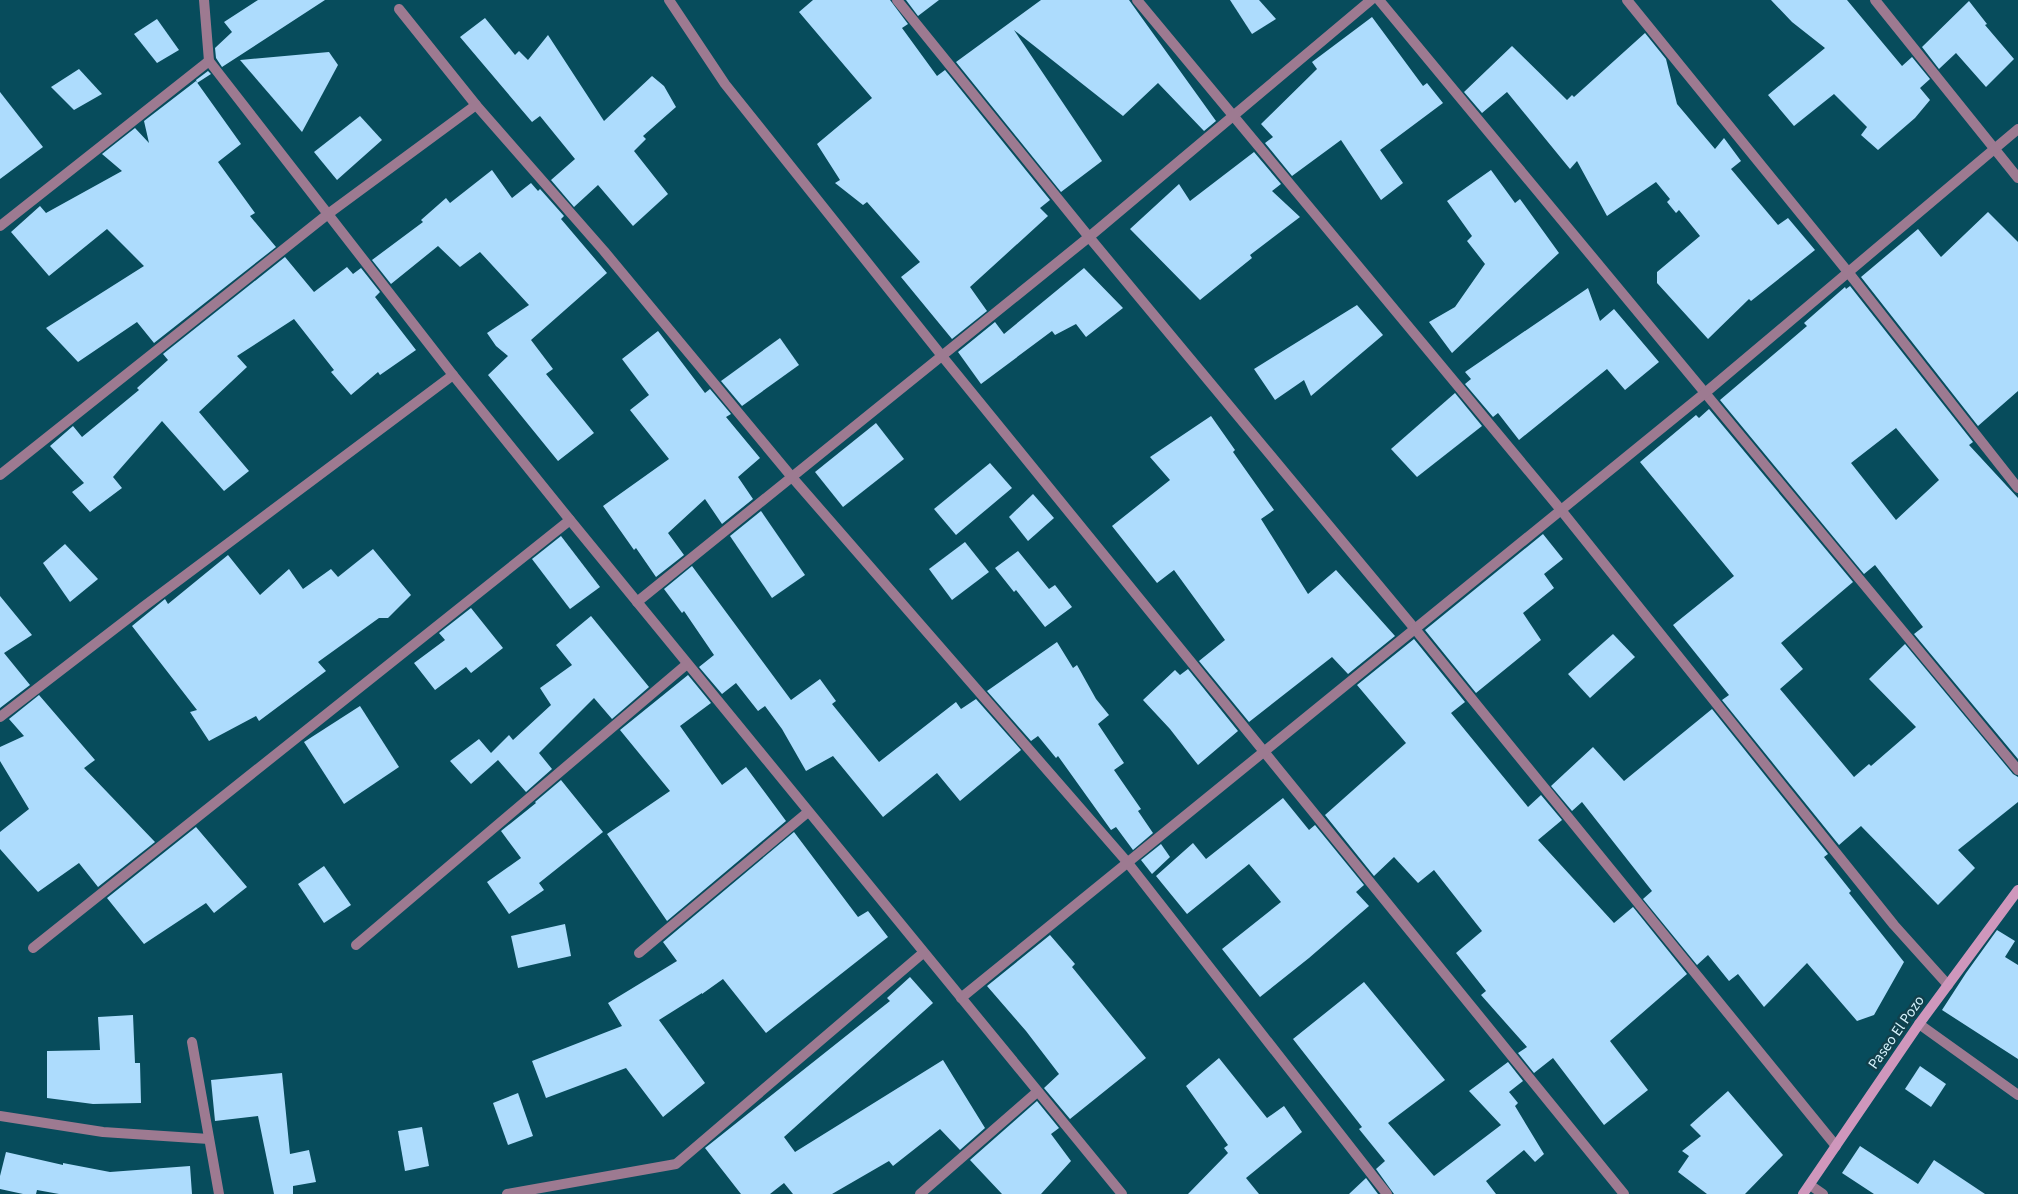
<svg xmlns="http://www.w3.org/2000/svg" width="2018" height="1194" font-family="'Source Sans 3',sans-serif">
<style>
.building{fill:#addcfd;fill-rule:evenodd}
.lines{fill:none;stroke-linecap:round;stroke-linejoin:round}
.street{stroke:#9d7a91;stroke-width:10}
.secondary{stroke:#cf97bc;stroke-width:10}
.labels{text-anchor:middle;stroke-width:5;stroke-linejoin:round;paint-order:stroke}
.street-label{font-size:15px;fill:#d4f2fb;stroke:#11404c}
</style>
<rect width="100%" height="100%" fill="#074c5c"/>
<!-- building -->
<g class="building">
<polygon points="258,0 325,0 222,67 216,58 215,48 232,32 224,22"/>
<polygon points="813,0 890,0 908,24 902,28 937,76 945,70 1050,200 1040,208 1048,216 970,287 987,311 952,339 901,277 920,262 867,202 863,205 835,183 840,180 817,144 872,98 799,12"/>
<polygon points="906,0 939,0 918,16"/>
<polygon points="1041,0 1129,0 1216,121 1204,131 1158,83 1123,116 1014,30 1102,161 1061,192 956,62"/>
<polygon points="1230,0 1259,0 1276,19 1252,34"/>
<polygon points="1771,0 1847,0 1902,66 1912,57 1930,79 1920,88 1930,100 1915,118 1878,150 1861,135 1867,127 1834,94 1794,126 1768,95 1825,48 1792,22"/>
<polygon points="1969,1 1987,24 1985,25 2014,59 1986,87 1956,53 1939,69 1922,47"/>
<polygon points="1372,17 1423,86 1427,83 1443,103 1380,150 1403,183 1381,200 1341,140 1292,176 1265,143 1273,137 1261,124 1317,69 1312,62"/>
<polygon points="485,18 515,55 519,51 528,60 548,35 604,121 652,76 664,86 676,107 643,136 646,139 634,151 668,194 633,226 598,185 574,207 551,180 575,159 540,116 532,122 460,37"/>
<polygon points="157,19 179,50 157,63 134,34"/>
<polygon points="1645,33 1666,59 1677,104 1715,149 1724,138 1741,161 1731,169 1778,225 1788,218 1815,250 1751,301 1749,299 1708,339 1657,283 1657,272 1700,236 1679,210 1676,213 1667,202 1670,199 1656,182 1607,216 1577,161 1570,169 1507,92 1482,113 1464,92 1512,46 1567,100 1572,95 1574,97"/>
<polygon points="329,52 338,65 302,132 240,60"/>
<polygon points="79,69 102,94 74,110 51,87"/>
<polygon points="208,71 211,74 197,83 196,80"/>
<polygon points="196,81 241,144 218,162 255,213 250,216 276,247 154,343 137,322 78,362 46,328 144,266 107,229 49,276 11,232 40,206 46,213 122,171 102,154 135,128 149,143 144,121"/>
<polygon points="0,92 43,147 0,179"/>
<polygon points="360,116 382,140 337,180 314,152"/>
<polygon points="1254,152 1281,184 1272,191 1300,217 1250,255 1252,258 1200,300 1130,229 1179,184 1190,201"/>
<polygon points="492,170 512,198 531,183 538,191 540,189 564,216 561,219 607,273 531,340 553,369 546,374 594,433 558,461 488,375 508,356 496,346 487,333 529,305 480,252 460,267 438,246 391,284 372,260 423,222 421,220 446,198 450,203"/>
<polygon points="1491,170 1515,203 1520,199 1559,253 1452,353 1429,322 1455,307 1485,264 1467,241 1472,236 1447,201"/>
<polygon points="1988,212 2018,242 2018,391 1978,426 1861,277 1918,229 1941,257"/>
<polygon points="285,257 314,292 347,267 353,274 361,268 380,292 375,297 416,350 380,375 378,372 351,395 331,372 334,370 294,319 237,356 247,367 199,412 249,471 224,491 162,421 113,477 122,488 90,512 72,492 84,483 50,446 73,426 82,437 139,390 137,388 168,360 163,354"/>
<polygon points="1084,268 1123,308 1086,337 1076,324 1055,335 1052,331 981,384 958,352 995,322 1004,334"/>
<path d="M1850,286L1973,442L1969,445L2018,498V759L1914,634L1923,627L1875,565L1864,574L1720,400L1807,326L1804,323L1845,287L1846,289ZM1896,428L1939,480L1896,520L1851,463Z"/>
<polygon points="1588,288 1600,321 1614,309 1659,362 1625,390 1607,369 1519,440 1498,413 1493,417 1465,384 1471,379 1465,372"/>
<polygon points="1357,305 1383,335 1311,396 1304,380 1275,400 1254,369"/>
<polygon points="658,331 705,393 710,389 731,414 726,417 760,458 738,477 753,499 722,524 705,499 668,533 684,555 656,577 636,548 634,550 603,506 669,459 630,410 649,395 622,359"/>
<polygon points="780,338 799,365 742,406 721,381"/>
<polygon points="1455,393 1482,426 1417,477 1391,449"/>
<polygon points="1709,409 1853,582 1781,643 1803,669 1780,689 1854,777 1869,764 1871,766 1916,727 1869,679 1905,644 2013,774 2018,777 2018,802 1958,850 1975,868 1938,905 1861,826 1839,845 1722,700 1729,695 1673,625 1734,576 1640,462 1696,415 1699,418"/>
<polygon points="1211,416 1235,450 1233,452 1274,510 1261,519 1308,594 1336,570 1395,636 1348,674 1332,657 1249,722 1199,661 1225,640 1174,570 1157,583 1112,526 1170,480 1150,457"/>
<polygon points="876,423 904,459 843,507 815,472"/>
<polygon points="990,463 1012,488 956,535 934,509"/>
<polygon points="1033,494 1054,518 1028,541 1009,517"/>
<polygon points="761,511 805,575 772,598 730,536"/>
<polygon points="1543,534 1563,559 1544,574 1554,588 1523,613 1541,640 1476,693 1425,630"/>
<polygon points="561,536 600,587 570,609 532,559"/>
<polygon points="965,542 989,572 952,600 929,569"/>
<polygon points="65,544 98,579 70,602 43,563"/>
<polygon points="373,549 411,595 388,618 379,618 318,662 326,671 259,721 256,716 209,741 190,712 197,710 132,626 165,599 168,604 228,555 260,595 289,569 303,589 331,569 338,577"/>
<polygon points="1018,551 1049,589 1055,585 1072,607 1045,627 1016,590 1014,592 995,568"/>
<polygon points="692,566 791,700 820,679 836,701 832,704 879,762 956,702 961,709 976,699 1021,750 960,801 937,773 883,817 833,756 806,771 782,729 765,706 758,711 736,683 722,694 699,667 714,655 684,611 682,613 664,589"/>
<polygon points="0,596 32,635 4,653 30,685 0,708"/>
<polygon points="471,608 503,648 471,673 466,667 435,690 414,663 445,640 439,633"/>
<polygon points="591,616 649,687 612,719 594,698 539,753 552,769 526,792 498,760 471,784 450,761 479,739 491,753 509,735 513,740 551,705 540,688 572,665 556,645"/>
<polygon points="1613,634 1635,657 1590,698 1568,674"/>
<polygon points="1414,639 1465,702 1451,713 1528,807 1541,795 1562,820 1538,840 1614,923 1633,907 1687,974 1610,1041 1648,1090 1604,1125 1553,1058 1534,1073 1518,1053 1527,1047 1481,995 1486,991 1456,953 1482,931 1434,870 1418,883 1394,857 1374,876 1325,815 1406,743 1357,685"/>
<polygon points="1057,642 1073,668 1077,665 1096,699 1109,715 1098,724 1124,763 1114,770 1141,809 1138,811 1153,833 1133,850 1116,827 1111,830 1058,756 1056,758 1038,736 1031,741 987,691"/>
<polygon points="1188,669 1238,731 1198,765 1170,729 1143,700 1175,670 1180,675"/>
<polygon points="688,675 711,703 680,726 722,785 746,767 786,821 667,921 607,834 670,791 620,730"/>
<polygon points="39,695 95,760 84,768 155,842 98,887 79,863 38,892 0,849 0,832 29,809 0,761 0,747 24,736 9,719"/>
<polygon points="360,706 399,767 344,804 304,742"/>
<polygon points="1712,709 1828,854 1824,857 1851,891 1849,893 1904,962 1874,1015 1857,1021 1807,963 1764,1007 1738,974 1729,981 1708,955 1697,965 1643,899 1652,891 1582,802 1572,811 1551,786 1593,747 1624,781"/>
<polygon points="561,780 603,832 539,883 544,890 509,914 487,882 521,858 501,831 536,803 535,802"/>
<polygon points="1283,798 1309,830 1315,825 1364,885 1356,892 1369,906 1309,958 1260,997 1222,949 1281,902 1249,864 1187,914 1156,876 1193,843 1206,859"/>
<polygon points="196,827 247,887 214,913 206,903 144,944 107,898"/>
<polygon points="794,832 858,917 868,911 888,937 766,1033 723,979 702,994 702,993 659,1020 705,1083 663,1117 626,1068 546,1098 532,1061 622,1026 608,1003 677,961 663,942"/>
<polygon points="1161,844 1170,857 1152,874 1141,860"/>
<polygon points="324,866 351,905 324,923 298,884"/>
<polygon points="565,924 571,956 518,968 511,936"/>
<polygon points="1997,930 2015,941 2005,957 2018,965 2018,1059 1942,1010 1966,973"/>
<polygon points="1050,935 1075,964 1072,967 1146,1058 1070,1119 1044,1088 1059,1074 1026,1031 987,986"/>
<polygon points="910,977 933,1003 784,1137 795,1152 943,1060 985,1128 960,1150 940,1129 893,1166 889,1161 832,1194 793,1194 784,1183 770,1194 741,1194 705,1148 890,1001 887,998"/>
<polygon points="1364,982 1445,1080 1388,1123 1434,1176 1501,1125 1469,1091 1508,1062 1523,1081 1509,1092 1518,1103 1515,1106 1544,1154 1535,1162 1524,1150 1486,1181 1496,1194 1394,1194 1376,1169 1385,1161 1359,1129 1362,1127 1293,1039"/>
<polygon points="133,1015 135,1063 140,1063 141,1103 93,1104 47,1098 47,1051 100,1050 98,1017"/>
<polygon points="1219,1058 1267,1118 1284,1106 1302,1132 1246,1178 1259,1194 1188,1194 1228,1153 1224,1148 1228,1145 1186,1086"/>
<polygon points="1920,1066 1946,1084 1931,1107 1905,1089"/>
<polygon points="282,1073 290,1154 309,1150 316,1182 293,1186 293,1194 274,1194 258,1116 215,1121 211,1080"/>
<polygon points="1728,1091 1783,1155 1745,1194 1707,1194 1678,1172 1689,1156 1682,1151 1701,1136 1690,1125"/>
<polygon points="518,1093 533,1136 508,1145 493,1103"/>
<polygon points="1037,1101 1059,1128 1051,1134 1071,1161 1041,1194 1002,1194 970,1160"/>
<polygon points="422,1127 429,1166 405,1171 398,1131"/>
<polygon points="1860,1146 1918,1184 1934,1160 1985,1194 1874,1194 1842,1173"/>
<polygon points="6,1152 63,1165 63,1163 110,1172 190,1166 192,1194 59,1194 37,1190 36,1194 23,1194 0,1189 0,1176"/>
<polygon points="1366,1178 1378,1194 1349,1194"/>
</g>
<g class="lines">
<!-- street -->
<g class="street">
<polyline points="204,0 209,61 453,375 570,520 1122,1194"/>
<polyline points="669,0 725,84 942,356 1624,1194"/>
<polyline points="897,0 1089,237 1415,629 1836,1146"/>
<polyline points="1137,0 1561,510 1894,925 1948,985"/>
<polyline points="1379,0 2018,770"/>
<polyline points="1627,0 1848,272 2018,488"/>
<polyline points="1875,0 2018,178"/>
<polyline points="399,9 476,105"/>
<polyline points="0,226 209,61"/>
<polyline points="0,475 328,214 476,105 604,251 791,476 1128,863 1387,1194"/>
<polyline points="637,602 1089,237 1371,0"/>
<polyline points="0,717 143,607 453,375"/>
<polyline points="356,945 687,664"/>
<polyline points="33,948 570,520"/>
<polyline points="639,953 808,812"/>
<polyline points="961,998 1705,393 2018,129"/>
<polyline points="1919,1024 2018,1095"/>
<polyline points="192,1042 219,1194"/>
<polyline points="0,1116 103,1132 209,1139"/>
<polyline points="1810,1185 1823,1194"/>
<polyline points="507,1194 676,1164 923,953"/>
<polyline points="920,1194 1037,1092"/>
</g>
<!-- secondary -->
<polyline class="secondary" points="1803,1194 1919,1024 2018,890"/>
</g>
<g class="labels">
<!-- street labels -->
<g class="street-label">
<text transform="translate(1896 1032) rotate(-55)" y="5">Paseo El Pozo</text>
</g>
</g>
</svg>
